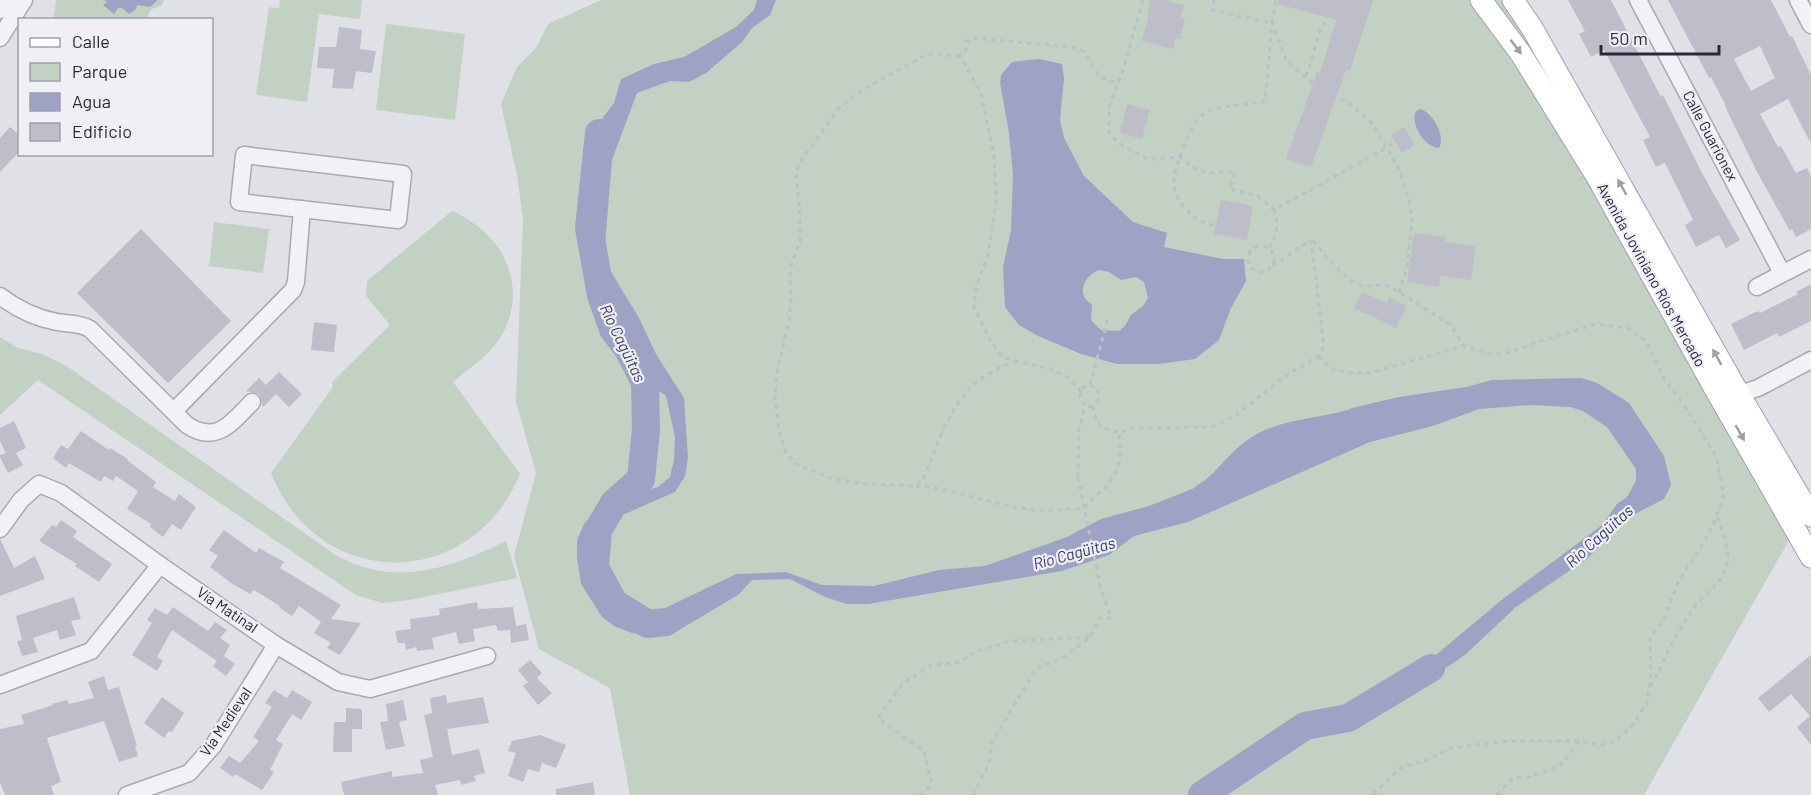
<svg xmlns="http://www.w3.org/2000/svg" width="1811" height="795" font-family="Barlow,sans-serif">
<style>
.green{fill:#c2d1c3}
.water{fill:#9ea2c4;fill-rule:evenodd}
.lines{fill:none;stroke-linecap:round;stroke-linejoin:round}
.river{stroke:#9ea2c4;stroke-width:28}
.building{fill:#bdbeca;fill-rule:evenodd}
.minor-casing{stroke:#a9a9b4;stroke-width:19}
.major-casing{stroke:#a0a1b2;stroke-width:23}
.path{stroke:#bebec6;stroke-width:3;stroke-dasharray:4.5 4.5;stroke-linecap:butt}
.minor{stroke:#f2f2f6;stroke-width:16}
.major{stroke:#fff;stroke-width:21}
.path-bridge{stroke:#bebec6;stroke-width:3;stroke-dasharray:4.5 4.5;stroke-linecap:butt}
.oneway{fill:#9f9fa8}
.labels{text-anchor:middle;stroke-width:4.5;stroke-linejoin:round;paint-order:stroke}
.street-label{font-size:15px;fill:#2a2a3d;stroke:#efeff5}
.water-label{font-size:16px;font-style:italic;fill:#383c6e;stroke:#efeff5}
</style>
<rect width="100%" height="100%" fill="#e0e0e7"/>
<!-- green -->
<g class="green">
<polygon points="56,0 164,0 162,5 150,10 147,19 55,19 54,15"/>
<polygon points="280,0 362,0 360,19 319,14 307,102 256,95 269,7 279,8"/>
<polygon points="601,0 1502,0 1529,38 1807,509 1644,795 630,795 610,688 539,649 514,556 536,473 516,402 523,219 517,175 501,104 517,67 536,48 548,24"/>
<polygon points="386,24 465,34 455,120 376,110"/>
<path d="M452,211C503,232 531,288 500,338C488,357 469,368 453,382L520,474C471,592 318,592 271,473L333,387L332,382L390,325L366,296L367,281Z"/>
<polygon points="214,222 269,229 263,273 209,266"/>
<path d="M0,337L18,348L42,354L65,365L337,556C396,588 450,568 506,541L517,578L409,600L382,603L356,595L38,380L0,415Z"/>
</g>
<!-- water -->
<g class="water">
<polygon points="104,0 156,0 157,1 150,7 137,5 136,9 129,14 122,8 118,8 114,14 103,5 107,2"/>
<path d="M757,0H776L770,15L752,28L742,42L706,73L689,82L670,81L637,93L612,160L605,244L610,270L639,318L656,354L684,398L688,458L685,476L675,492L611,520L600,522L590,538C595,558 594,587 610,601C615,606 623,610 629,614L659,611L736,574L786,572L822,585L874,586L939,570L985,566L1067,537L1101,519L1149,506L1268,459L1293,445L1319,425L1352,408L1399,397L1466,387L1492,380L1581,378L1597,383L1629,403L1664,456L1671,485L1664,499L1625,519L1587,559L1516,607L1466,654L1449,666L1400,691L1396,684L1413,674L1504,598L1601,526L1617,504L1627,497L1636,481V469L1607,427L1583,411L1570,407L1530,405L1479,409L1433,426L1370,442L1188,522L1134,536L1109,555L1062,571L868,604H847L825,597L790,579L752,580L738,595L674,633L648,635L632,633L614,626L602,617L581,584L577,558V540L585,522L638,493L658,487L670,477L674,460L675,437L666,396L647,382L631,364L610,306L591,269L592,245L584,224L591,207L597,198V179L588,156L591,141L604,116L614,103L621,79L654,64L684,57L736,27L754,10Z"/>
<path d="M1039,59L1062,64L1064,78L1060,120L1064,138L1084,176L1133,222L1167,233L1164,247L1223,259H1244L1246,281L1231,308L1219,340L1195,359L1158,364H1117L1081,354L1038,336L1019,325L1005,307L1003,267L1011,230L1013,175L1009,133L1000,83L1001,75L1012,62ZM1099,270L1109,272L1121,280L1136,277L1144,282L1148,298L1143,306L1131,315L1125,326L1119,331L1101,330L1091,320L1092,305C1090,303 1087,301 1085,298C1078,287 1089,273 1099,270Z"/>
<path d="M1421,109C1433,114 1446,136 1439,148C1424,147 1410,124 1416,111Z"/>
</g>
<g class="lines">
<!-- river -->
<g class="river">
<polyline points="599,133 589,228 601,295 613,329 628,349 645,382 646,429 641,479 614,503 598,530 595,568 614,603 648,624 666,622"/>
<path d="M1205,497C1226,486 1237,463 1256,451C1284,432 1319,433 1349,424"/>
<polyline points="1202,795 1305,726 1348,718 1431,668"/>
</g>
</g>
<!-- building -->
<g class="building">
<polygon points="1150,0 1164,0 1184,5 1180,18 1185,19 1180,39 1175,38 1173,49 1142,41 1149,14 1147,14"/>
<polygon points="1279,0 1373,0 1350,71 1346,70 1311,167 1286,159 1317,72 1320,73 1336,20 1278,4"/>
<polygon points="1568,0 1611,0 1661,97 1663,95 1703,175 1740,240 1726,248 1719,235 1696,247 1685,225 1693,220 1665,163 1656,167 1643,140 1650,137 1604,50 1591,57 1579,34 1585,31"/>
<path d="M1668,0H1771L1790,37L1792,36L1811,75V144L1788,99L1760,114L1778,147L1781,146L1796,173L1807,168L1811,176V229L1796,237L1792,229L1790,231L1757,172L1732,121L1725,106H1726L1711,77L1709,78ZM1760,46L1775,78L1751,91L1734,59Z"/>
<polygon points="339,27 362,30 360,49 376,51 372,73 356,71 353,89 332,88 334,69 317,68 319,47 336,47"/>
<polygon points="1127,104 1150,110 1142,139 1120,133"/>
<polygon points="10,127 20,136 20,151 0,172 0,138"/>
<polygon points="1404,127 1415,145 1402,153 1391,135"/>
<polygon points="1221,200 1253,206 1247,240 1214,234"/>
<polygon points="141,229 231,321 168,383 77,293"/>
<polygon points="1414,233 1445,237 1445,242 1476,246 1471,280 1440,276 1439,287 1407,282"/>
<polygon points="1811,284 1811,321 1779,337 1777,333 1744,350 1731,324 1751,314 1759,311 1760,313 1798,294 1796,292"/>
<polygon points="1362,292 1387,303 1389,297 1407,306 1396,328 1354,308"/>
<polygon points="314,322 337,325 334,352 311,350"/>
<polygon points="279,372 302,394 289,407 276,394 263,407 259,394 246,391 259,378 266,385"/>
<polygon points="14,421 26,448 16,453 23,465 8,473 0,457 0,455 6,453 0,441 0,428"/>
<polygon points="81,431 109,450 110,448 128,459 127,460 156,482 153,487 175,501 179,494 196,507 181,530 172,524 163,537 150,527 151,524 127,509 138,491 116,476 113,481 104,476 101,482 69,463 66,468 53,458 61,445 68,449"/>
<polygon points="61,520 77,531 73,537 112,564 99,582 75,566 77,564 39,541 52,525 56,527"/>
<polygon points="224,530 256,553 259,548 284,562 280,568 341,605 331,619 361,623 340,655 327,648 331,643 314,633 321,622 299,606 292,616 279,607 280,606 254,590 250,594 231,583 210,567 218,556 209,550"/>
<polygon points="0,539 14,568 35,556 45,579 0,596"/>
<polygon points="74,597 81,619 71,621 76,635 60,640 57,630 33,638 38,652 22,656 17,641 22,640 16,616"/>
<polygon points="477,602 478,609 513,607 516,626 526,624 529,640 511,643 510,630 498,631 496,625 473,629 475,641 459,644 456,632 432,638 434,649 417,651 416,647 406,650 405,643 398,643 395,631 411,629 410,619 440,615 439,609"/>
<polygon points="173,607 208,631 215,622 227,630 220,638 230,645 224,656 235,664 226,676 213,666 217,661 172,630 157,657 163,661 157,671 132,655 152,623 147,620 155,608 167,615"/>
<polygon points="1811,655 1811,745 1797,727 1810,716 1791,694 1769,712 1758,698"/>
<polygon points="530,660 542,673 537,678 552,693 538,705 523,686 528,682 518,670"/>
<polygon points="104,676 108,690 119,687 137,746 135,746 138,756 119,762 104,721 47,738 61,782 51,786 54,795 5,795 0,782 0,729 24,724 21,715 53,705 52,704 67,700 69,704 94,698 88,682"/>
<polygon points="274,690 287,698 292,690 312,702 301,720 292,714 276,740 283,744 270,770 274,772 262,790 235,774 233,777 220,768 229,756 240,763 259,741 253,737 272,707 265,703"/>
<polygon points="446,695 447,703 483,697 489,723 447,729 452,755 479,749 485,773 474,776 476,781 461,785 460,780 435,785 438,795 344,795 341,782 392,771 392,777 423,773 420,760 433,757 424,715 432,713 430,698"/>
<polygon points="162,697 184,713 172,732 169,731 164,738 144,723"/>
<polygon points="403,700 407,720 399,722 405,746 386,750 380,722 388,721 386,704"/>
<polygon points="346,708 362,709 362,729 352,729 352,752 333,752 334,722 346,722"/>
<polygon points="540,735 566,745 556,768 542,763 539,772 528,769 523,782 508,776 516,753 508,751 512,741"/>
<polygon points="593,782 595,795 556,795 556,789"/>
</g>
<g class="lines">
<defs>
<g id="minor">
<polyline points="1638,0 1782,273"/>
<polyline points="1798,0 1811,25"/>
<polyline points="0,10 6,0"/>
<polyline points="0,38 24,0"/>
<polygon points="244,155 403,174 398,220 239,202"/>
<polyline points="1757,287 1811,259"/>
<path d="M0,296C17,309 36,318 57,322C68,324 80,323 90,329L187,425C217,445 232,422 252,402"/>
<polyline points="1730,397 1758,388 1811,360"/>
<polyline points="174,411 293,290 296,282 302,209"/>
<polyline points="0,529 21,500 39,484 61,493 160,565 276,645 338,682 370,689 487,656"/>
<polyline points="0,685 91,651 160,565"/>
<polyline points="127,795 189,773 213,746 276,645"/>
</g>
<g id="major">
<polyline points="1481,0 1521,54 1597,177 1715,389 1811,557"/>
<polyline points="1513,0 1532,28 1739,394 1811,516"/>
</g>
</defs>
<!-- minor casing -->
<use href="#minor" class="minor-casing"/>
<!-- major casing -->
<use href="#major" class="major-casing"/>
<!-- path -->
<g class="path">
<path d="M1143,0L1123,70L1109,107V132L1118,143L1144,157L1151,159L1180,157C1199,175 1211,174 1235,171L1230,189L1258,196L1274,210"/>
<polyline points="1214,0 1212,10 1272,23 1276,0"/>
<polyline points="960,56 928,54 862,90 839,108 799,164 796,178 799,202 800,241 790,269 791,301 789,321 777,372 775,398 779,431 786,454 796,464 833,479 867,484 914,486 923,480 944,427 958,403 973,384 1000,367 1019,361"/>
<polyline points="1305,76 1308,72 1321,27 1326,22 1333,0"/>
<path d="M1214,225C1201,223 1195,219 1186,209C1167,188 1174,172 1183,149C1187,137 1194,120 1205,113C1220,105 1248,105 1265,101L1272,23L1286,60L1311,82L1351,105L1371,122L1398,167L1409,199L1412,220L1407,269L1399,292"/>
<path d="M1313,241C1323,252 1347,283 1361,285C1371,287 1379,284 1389,286L1450,324L1464,346"/>
<circle cx="1261" cy="259" r="13"/>
<path d="M1269,248C1277,236 1279,224 1274,210L1395,143"/>
<polyline points="1273,266 1311,240"/>
<polyline points="1318,356 1332,369 1350,373 1370,373 1464,346 1491,354 1511,352 1534,343 1596,324 1628,328 1647,342 1664,379 1684,405 1716,456 1724,497 1711,529 1698,552 1678,582 1665,617 1650,640 1651,676 1647,703 1631,727 1615,741 1602,745 1580,741 1508,741 1451,748 1427,760 1400,768 1372,795"/>
<polyline points="1090,385 1108,318"/>
<polyline points="1081,392 1069,378 1051,369 1004,358 990,340 974,307 976,287 988,254 995,210 996,194 994,155 981,93 960,56 966,50 966,42 971,38 1072,47 1083,51 1100,77 1117,83"/>
<path d="M1093,407L1085,406L1080,396L1083,387L1090,385L1097,389C1100,397 1099,401 1093,407L1097,422L1101,427L1119,433L1133,428L1211,427L1235,416L1284,377L1318,356L1324,346L1311,240"/>
<polyline points="1078,477 1079,430 1085,406"/>
<path d="M916,486C967,489 1018,518 1070,509C1074,509 1080,509 1084,507C1089,504 1093,498 1098,494C1120,476 1122,460 1119,433"/>
<path d="M1650,686C1658,675 1662,665 1667,653C1674,639 1683,625 1691,612C1701,594 1722,587 1727,564C1730,549 1722,530 1717,515"/>
<polyline points="920,795 932,785 924,751 878,718 903,683 932,665 959,662 977,651 1011,641 1090,637"/>
<polyline points="973,795 989,764 992,742 1036,669 1062,658 1090,637 1099,618 1111,618 1100,586"/>
<polyline points="1497,795 1513,778 1528,777 1560,766 1579,741"/>
</g>
<!-- minor -->
<use href="#minor" class="minor"/>
<!-- major -->
<use href="#major" class="major"/>
<!-- path-bridge -->
<polyline class="path-bridge" points="1078,477 1100,586"/>
</g>
<!-- one-way arrows -->
<defs><path id="oneway-solid" d="M-6-.8H1V-3.2L6.5 0L1 3.2V.8H-6Z" transform="scale(1.5)"/></defs>
<g class="oneway">
<use href="#oneway-solid" transform="translate(1516 47) rotate(53)"/>
<use href="#oneway-solid" transform="translate(1622 187) rotate(-119)"/>
<use href="#oneway-solid" transform="translate(1717 357) rotate(-119)"/>
<use href="#oneway-solid" transform="translate(1740 433) rotate(60)"/>
</g>
<g class="labels">
<!-- street labels -->
<g class="street-label">
<text transform="translate(1710 136) rotate(62)" y="5">Calle Guarionex</text>
<text transform="translate(1651 275) rotate(61)" y="5">Avenida Joviniano Ríos Mercado</text>
<text transform="translate(227 610) rotate(34)" y="5">Vía Matinal</text>
<text transform="translate(226 722) rotate(-56)" y="5">Vía Medieval</text>
</g>
<!-- water labels -->
<g class="water-label">
<text transform="translate(623 343) rotate(64)" y="6">Río Cagüitas</text>
<text transform="translate(1599 536) rotate(-42)" y="6">Río Cagüitas</text>
<text transform="translate(1074 553) rotate(-15)" y="6">Río Cagüitas</text>
</g>
</g>
<!-- legend -->
<rect x="18" y="18" width="195" height="138" fill="#efeff5" stroke="#a0a0ab" stroke-width="1.5"/>
<rect x="30" y="38" width="30" height="9" fill="#ffffff" stroke="#a0a0ab" stroke-width="1.5"/>
<text x="72" y="48" font-size="18" fill="#2a2a3d">Calle</text>
<rect x="30" y="63" width="30" height="18" fill="#c2d1c3" stroke="#a0a0ab" stroke-width="1.5"/>
<text x="72" y="78" font-size="18" fill="#2a2a3d">Parque</text>
<rect x="30" y="93" width="30" height="18" fill="#9ea2c4" stroke="#a0a0ab" stroke-width="1.5"/>
<text x="72" y="108" font-size="18" fill="#2a2a3d">Agua</text>
<rect x="30" y="123" width="30" height="18" fill="#bdbeca" stroke="#a0a0ab" stroke-width="1.5"/>
<text x="72" y="138" font-size="18" fill="#2a2a3d">Edificio</text>
<!-- scale -->
<path d="M1601 45v9h118v-9" fill="none" stroke="#2a2a3d" stroke-width="3"/>
<text x="1610" y="45" font-size="18" fill="#2a2a3d" stroke="#efeff5" stroke-width="4.5" paint-order="stroke">50 m</text>
</svg>
